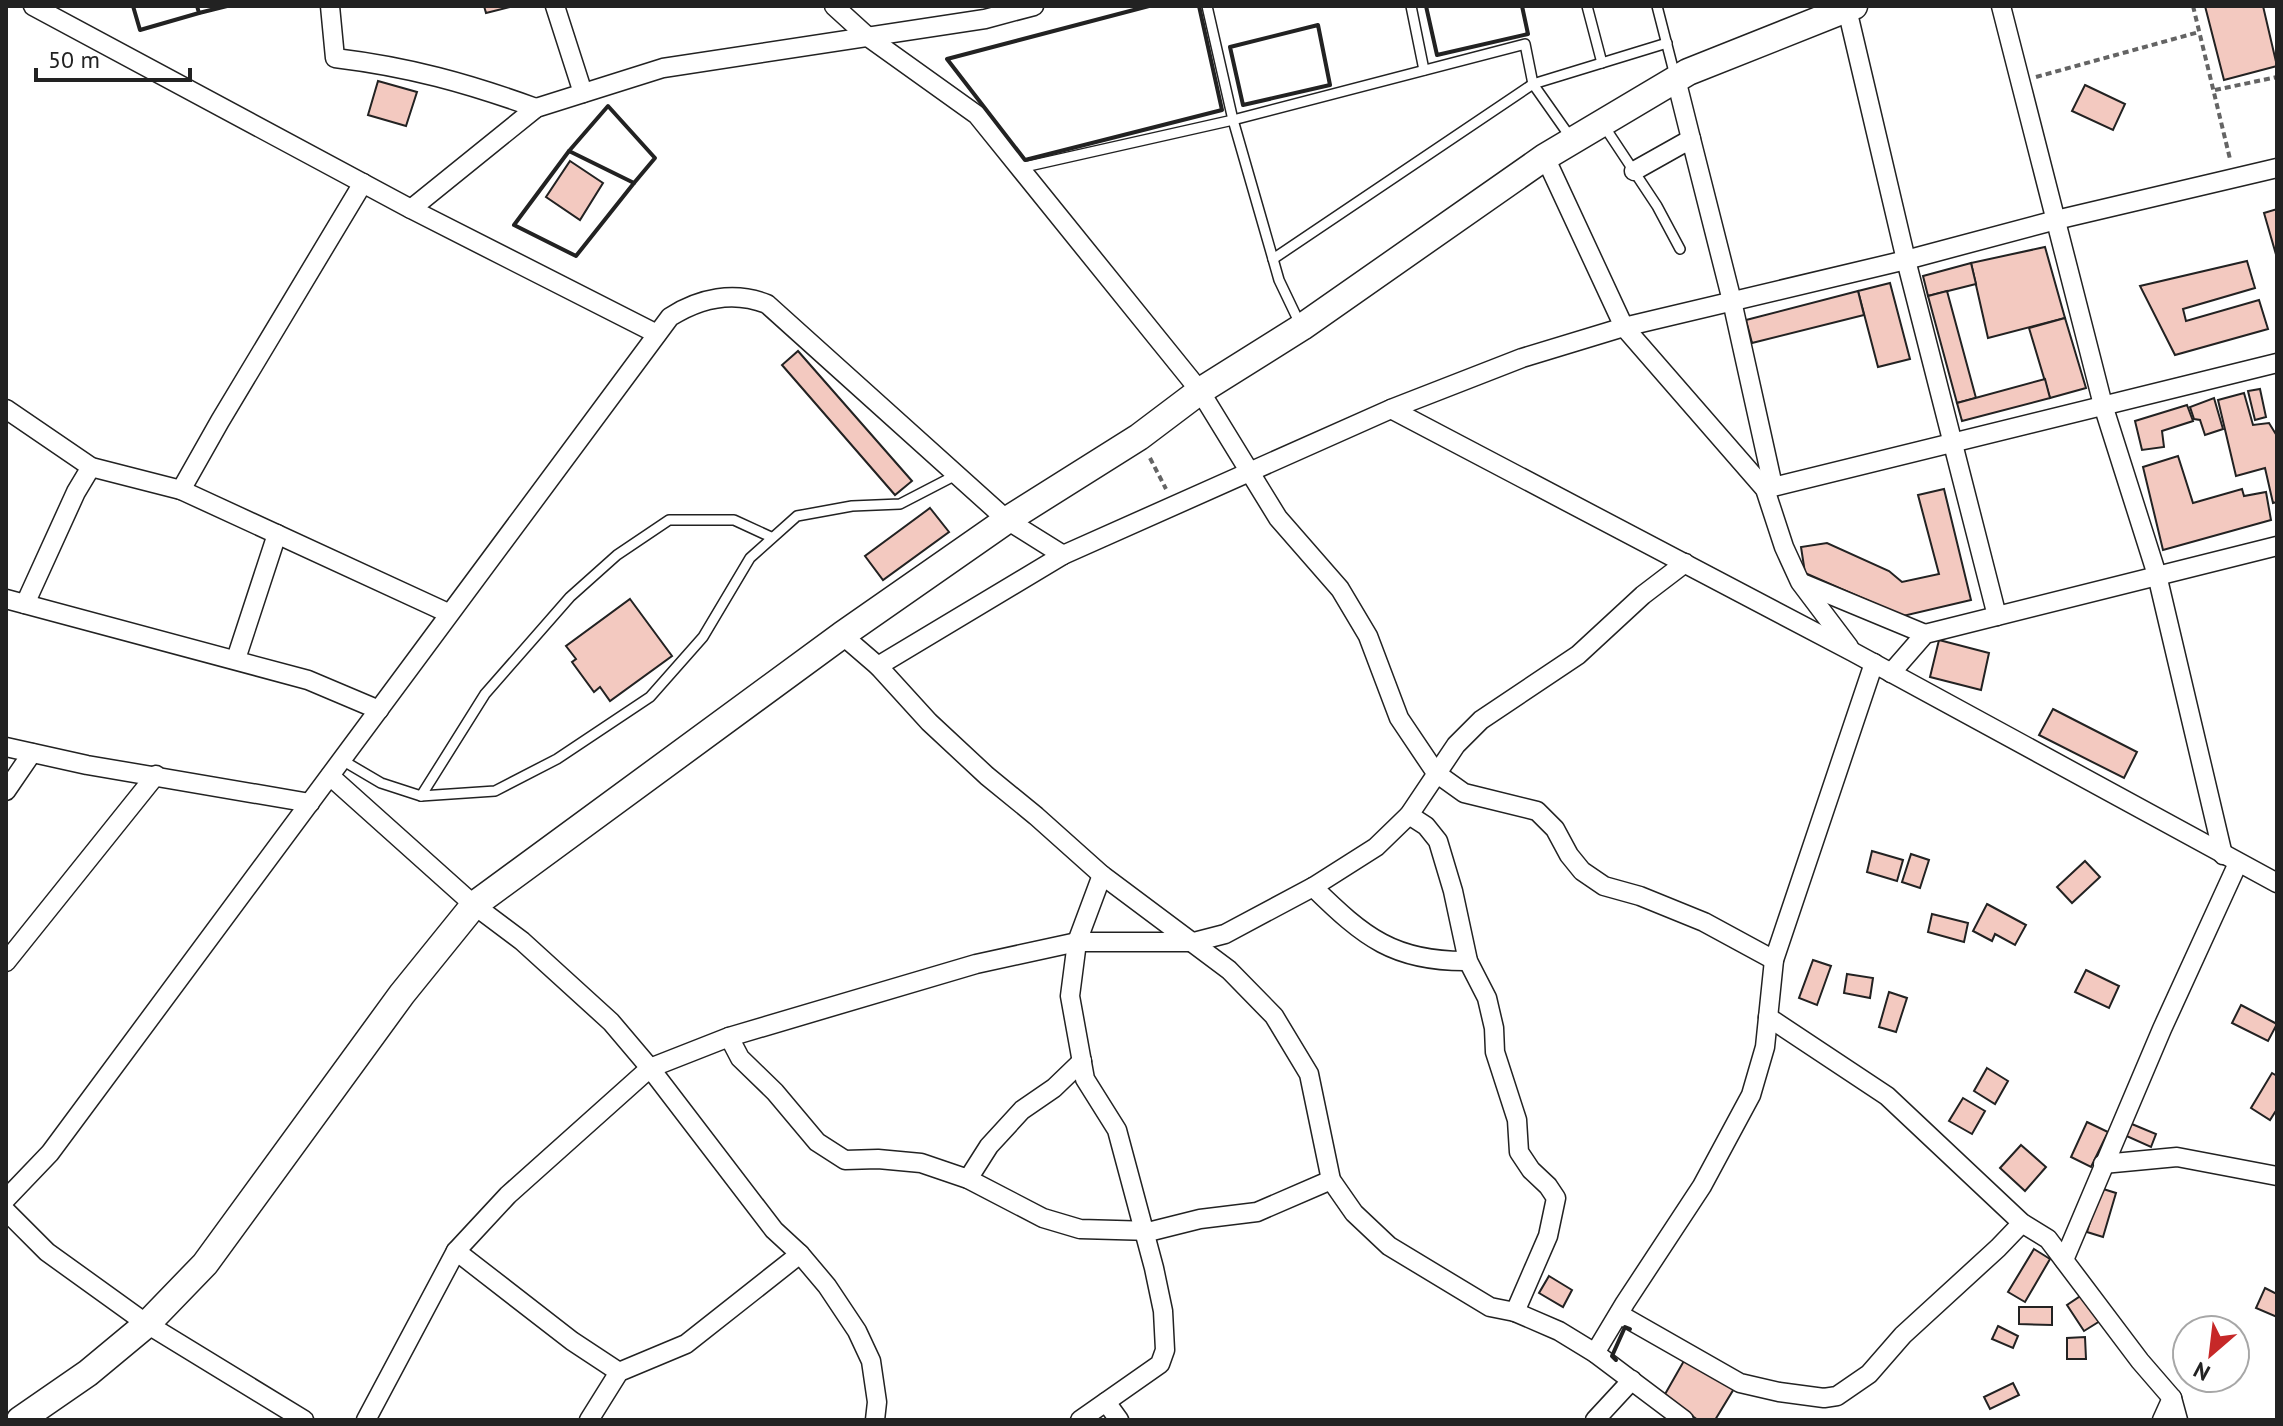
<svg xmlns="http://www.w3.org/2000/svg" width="2283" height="1426" font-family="'PT Sans',sans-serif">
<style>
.building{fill:#f3c9c0;stroke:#222;stroke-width:2}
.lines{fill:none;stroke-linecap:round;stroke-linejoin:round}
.lane-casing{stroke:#222;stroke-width:12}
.street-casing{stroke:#222;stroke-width:21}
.secondary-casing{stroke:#222;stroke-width:29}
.path{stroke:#646464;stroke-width:4;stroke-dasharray:6 4;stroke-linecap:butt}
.lane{stroke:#fff;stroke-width:9}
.street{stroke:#fff;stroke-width:18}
.secondary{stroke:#fff;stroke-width:26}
.wall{stroke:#222;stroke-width:4}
</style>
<rect width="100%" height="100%" fill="#fff"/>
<!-- building -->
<g class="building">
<polygon points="484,6 514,6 486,13"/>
<polygon points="2205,6 2263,6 2277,66 2224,80"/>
<polygon points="378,81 417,92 406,126 368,115"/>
<polygon points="2085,85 2125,104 2113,130 2072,111"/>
<polygon points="570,161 603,183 580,220 546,197"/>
<polygon points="2277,209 2277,258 2264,213"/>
<polygon points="2045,247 2065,318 1988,338 1971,263"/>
<polygon points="2247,261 2255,288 2183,309 2186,321 2259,300 2268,329 2175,355 2140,286"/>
<polygon points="1971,263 1976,284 1928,296 1923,276"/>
<polygon points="1890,283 1910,359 1878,367 1858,291"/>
<polygon points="1858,291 1864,315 1752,343 1746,320"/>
<polygon points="1947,291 1976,398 1957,403 1928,296"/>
<polygon points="2065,318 2086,388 2050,398 2029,328"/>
<polygon points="798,351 912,481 895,495 782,365"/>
<polygon points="2045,379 2050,398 1962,421 1957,403"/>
<polygon points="2260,389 2266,417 2255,420 2248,391"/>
<polygon points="2244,393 2253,425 2269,423 2277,436 2277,502 2273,503 2265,468 2236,476 2218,400"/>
<polygon points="2214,398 2223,429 2205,435 2200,420 2194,419 2190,407"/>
<polygon points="2187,405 2193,421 2162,431 2164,447 2142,450 2135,421"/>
<polygon points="2178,456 2193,503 2242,489 2244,496 2266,492 2271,520 2163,550 2143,467"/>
<polygon points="1944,489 1971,600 1903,616 1805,573 1801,547 1827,543 1889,571 1902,582 1939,574 1918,495"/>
<polygon points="930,508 949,532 883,580 865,556"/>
<polygon points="630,599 672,656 610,701 600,687 594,692 572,662 576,659 566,646"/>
<polygon points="1939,640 1989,653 1981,690 1930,677"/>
<polygon points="2053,709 2137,752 2124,778 2039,735"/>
<polygon points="1872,851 1903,860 1897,881 1867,872"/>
<polygon points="1911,854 1929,860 1920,888 1902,882"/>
<polygon points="2085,861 2100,877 2072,903 2057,887"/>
<polygon points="1987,904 2026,925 2015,945 1995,934 1992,941 1973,931"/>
<polygon points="1932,914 1968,923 1964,942 1928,932"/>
<polygon points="1813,960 1831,966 1817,1005 1799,998"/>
<polygon points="2086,970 2119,986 2109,1008 2075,992"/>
<polygon points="1847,974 1873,978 1870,998 1844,993"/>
<polygon points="1889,992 1907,998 1896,1032 1879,1027"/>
<polygon points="2241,1005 2277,1024 2268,1041 2232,1023"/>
<polygon points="1987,1068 2008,1081 1995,1104 1974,1091"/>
<polygon points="2272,1073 2277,1076 2277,1109 2270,1120 2251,1108"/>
<polygon points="1963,1098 1985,1111 1972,1134 1949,1121"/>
<polygon points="2087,1122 2108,1132 2091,1167 2071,1157"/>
<polygon points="2127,1122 2156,1134 2151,1147 2122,1134"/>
<polygon points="2021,1145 2046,1167 2025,1191 2000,1168"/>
<polygon points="2100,1188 2116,1193 2103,1237 2087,1232"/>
<polygon points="2034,1249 2050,1259 2025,1302 2008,1292"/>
<polygon points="1549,1276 1572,1290 1563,1307 1539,1293"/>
<polygon points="2265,1288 2277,1294 2277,1317 2256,1308"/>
<polygon points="2082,1295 2100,1321 2084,1331 2067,1305"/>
<polygon points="2019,1307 2052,1307 2052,1325 2019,1324"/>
<polygon points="1998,1326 2018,1336 2013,1348 1992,1339"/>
<polygon points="2085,1337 2086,1359 2067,1359 2067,1338"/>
<polygon points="1685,1359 1735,1387 1715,1420 1698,1420 1664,1396"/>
<polygon points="2013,1383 2019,1395 1990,1409 1984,1397"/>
</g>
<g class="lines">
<defs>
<g id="lane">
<polyline points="1207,6 1233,120 1273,259 1279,280 1300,324"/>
<polyline points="1411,6 1424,70"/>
<polyline points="1587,6 1602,63"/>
<polyline points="1657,6 1675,76"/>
<polyline points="1604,126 1657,206 1680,249"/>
<polyline points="1020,168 1233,120 1525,44 1533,84 1571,138"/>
<polyline points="1273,259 1533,84 1667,43"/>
<polyline points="342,760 381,783 421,796 495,791 557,759 650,697 703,637 750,558 797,516 852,506 900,504 956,475"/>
<polyline points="421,796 485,694 570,597 617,555 669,520 734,520 771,537"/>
</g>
<g id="street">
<polyline points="33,6 411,209 657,334"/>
<path d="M330,6L335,58C409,67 467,83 536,108"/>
<polyline points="555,6 583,93"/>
<polyline points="834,6 868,37 977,115 1200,391 1278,518 1340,589 1368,636 1399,718 1436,773 1464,793 1537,811 1555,829 1569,855 1582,871 1604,886 1640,896 1704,922 1774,960"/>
<polyline points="2001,6 2103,405 2157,575 2223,855"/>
<polyline points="1847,9 1906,260 1997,616"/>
<polyline points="1676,79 1691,139"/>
<polyline points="1545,157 1624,327 1765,489 1784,547 1800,582 1849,647"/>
<polyline points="1634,171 1691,139 1732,301 1773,486"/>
<polyline points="411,209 536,108 663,68 985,19 1034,6"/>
<polyline points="6,409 91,467 181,490 448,613"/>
<polyline points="1391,409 1853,652 2277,883"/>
<polyline points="1765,489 2277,363"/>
<polyline points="181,490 220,421 363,183"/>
<polyline points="1802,583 1925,634"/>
<polyline points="6,599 308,680 379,710"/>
<polyline points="25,604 76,492 91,467"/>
<polyline points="842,635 878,666 929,722 987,776 1036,816 1102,875 1229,970 1274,1016 1309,1074 1331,1180 1354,1213 1389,1246 1490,1307 1515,1312 1559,1331 1595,1353 1684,1420"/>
<polyline points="236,659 277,534"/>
<polyline points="878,666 1063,555"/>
<polyline points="1891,673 1925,634 2277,546"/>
<polyline points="6,747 87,765 310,803"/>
<polyline points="330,776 474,905 522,941 611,1022 650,1068 774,1230 800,1254 827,1286 857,1331 871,1361 877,1402 875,1420"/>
<polyline points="6,791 32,753"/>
<polyline points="1409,815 1426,826 1438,841 1453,891 1468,961 1487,998 1494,1028 1495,1052 1517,1120 1519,1152 1531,1170 1548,1186 1556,1198 1548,1236 1515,1312"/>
<path d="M1313,887C1364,937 1394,962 1468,961"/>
<polyline points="6,962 156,775"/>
<polyline points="1768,1017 1887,1096 2022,1223 2048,1239 2140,1361 2172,1398 2178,1420"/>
<polyline points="729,1037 740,1058 775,1092 817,1142 845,1160 878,1159 921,1163 968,1179 1043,1218 1080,1229 1152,1231 1200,1219 1257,1212 1331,1180"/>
<polyline points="2103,1164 2177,1157 2277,1176"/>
<polyline points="968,1179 989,1146 1022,1110 1054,1088 1082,1061"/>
<path d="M6,1199L50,1153L670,317C700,298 734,291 767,304L1007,520L1063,555L1391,409L1522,358L1624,327L1906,260L2056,220L2277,168"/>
<polyline points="6,1211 47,1252 147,1324 304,1420"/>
<polyline points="456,1251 572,1341 619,1372"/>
<polyline points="2064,1260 2162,1029 2238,863"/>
<polyline points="1619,1314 1740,1383 1779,1392 1824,1398 1837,1396 1869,1374 1903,1335 1998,1248 2022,1223"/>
<polyline points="1595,1353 1625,1303 1702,1186 1751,1095 1765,1047 1774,960 1874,663"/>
<polyline points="1106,1402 1119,1420"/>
<polyline points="366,1420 456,1251 508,1195 650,1068 729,1037 976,964 1077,942 1194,942 1225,934 1313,887 1376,847 1409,815 1456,745 1481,720 1578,655 1643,595 1685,563"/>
<polyline points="589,1420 619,1372 686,1344 800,1254"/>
<polyline points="1080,1420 1160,1364 1165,1350 1163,1311 1154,1268 1117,1130 1085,1079 1070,996 1077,942 1102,875"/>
<polyline points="1595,1420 1632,1380"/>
<polyline points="2162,1420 2172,1398"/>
</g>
<polyline id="secondary" points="20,1420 88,1373 147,1324 205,1264 402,994 474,905 842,635 1007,520 1139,437 1200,391 1302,327 1545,157 1688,72 1854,6"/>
</defs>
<!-- lane casing -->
<use href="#lane" class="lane-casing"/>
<!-- street casing -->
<use href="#street" class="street-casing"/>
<!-- secondary casing -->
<use href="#secondary" class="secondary-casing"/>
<!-- path -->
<g class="path">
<polyline points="2193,6 2230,159"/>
<polyline points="2036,77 2199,32"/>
<polyline points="2215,90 2277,77"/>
<polyline points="1150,458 1166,489"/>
</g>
<!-- lane -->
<use href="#lane" class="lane"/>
<!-- street -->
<use href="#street" class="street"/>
<!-- secondary -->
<use href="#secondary" class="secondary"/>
<!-- wall -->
<g class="wall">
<polyline points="133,6 140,30 199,13 197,6"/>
<polyline points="1149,6 947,59 1025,160 1222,110 1199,6"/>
<polyline points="1426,6 1437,55 1528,34 1522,6"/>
<polyline points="199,13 227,6"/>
<polygon points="1318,25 1330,85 1243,105 1230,47"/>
<polygon points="569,151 634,183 576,256 514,225"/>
<polyline points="569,151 608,106 655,158 634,183"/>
<polyline points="1616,1360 1612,1356 1625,1327 1630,1329"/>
</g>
</g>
<!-- border -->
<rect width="2283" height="1426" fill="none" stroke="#222222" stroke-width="16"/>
<!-- north arrow -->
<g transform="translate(2211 1354) rotate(208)"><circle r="38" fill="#ffffff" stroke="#a7a7a7" stroke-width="2"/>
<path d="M0-6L14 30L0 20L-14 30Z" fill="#c62828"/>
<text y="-12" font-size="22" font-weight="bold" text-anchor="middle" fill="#222222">N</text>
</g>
<!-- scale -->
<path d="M36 68v12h154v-12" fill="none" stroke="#222222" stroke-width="4"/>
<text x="48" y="68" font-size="24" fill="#222222" stroke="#ffffff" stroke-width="6" paint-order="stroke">50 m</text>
</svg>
